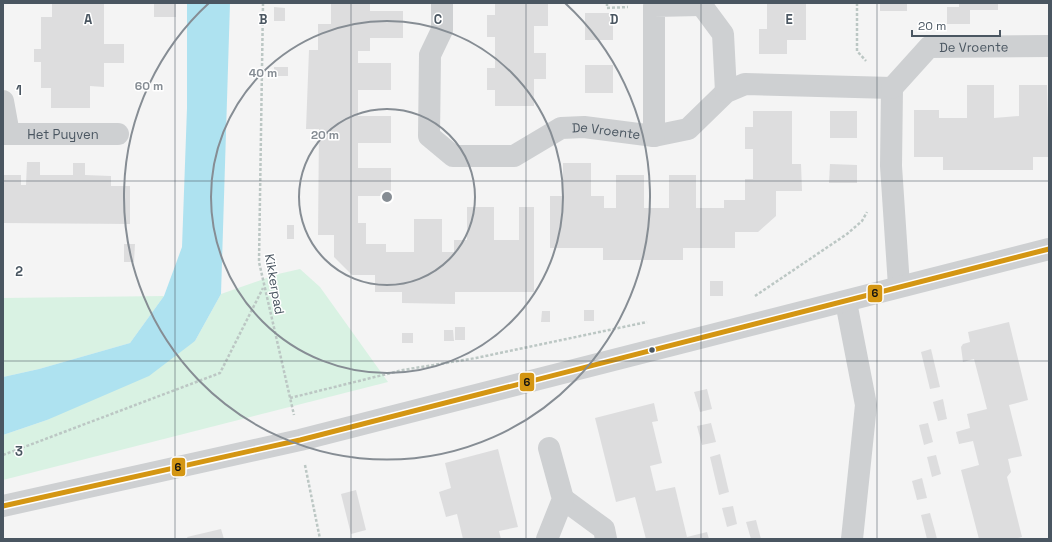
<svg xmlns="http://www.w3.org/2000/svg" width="1052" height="542" font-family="'Space Grotesk',sans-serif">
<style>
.green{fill:#d9f2e3}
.water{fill:#aee2f0}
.building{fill:#ddddde}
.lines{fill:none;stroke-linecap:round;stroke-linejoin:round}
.path{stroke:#bcc7c4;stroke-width:2.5;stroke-dasharray:3 2;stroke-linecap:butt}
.minor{stroke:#ced0d2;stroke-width:22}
.bus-1-casing{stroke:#fff;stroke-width:8}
.bus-1{stroke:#d49613;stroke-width:5}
.grid{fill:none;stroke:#4a5661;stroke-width:1;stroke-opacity:0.55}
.ring{fill:none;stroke:#868d94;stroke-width:2}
.bus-dot{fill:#4a5661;stroke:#fff;stroke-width:1.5}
.labels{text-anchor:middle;stroke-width:3;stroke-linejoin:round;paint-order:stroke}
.street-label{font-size:13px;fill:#4a5661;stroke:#fff}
.grid-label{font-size:13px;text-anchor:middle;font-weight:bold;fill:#4a5661;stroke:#fff;stroke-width:3;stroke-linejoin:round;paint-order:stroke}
.centre{fill:#868d94;stroke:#fff;stroke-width:2}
.ring-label{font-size:12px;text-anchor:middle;font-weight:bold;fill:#868d94;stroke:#fff;stroke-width:3;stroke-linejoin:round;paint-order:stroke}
.line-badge{stroke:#fff;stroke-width:1.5}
.pale-badge-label{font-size:11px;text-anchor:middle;font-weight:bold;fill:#111}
</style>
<rect width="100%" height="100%" fill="#f4f4f4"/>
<!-- green -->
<g class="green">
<polygon points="300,269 320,287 388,382 3,480 3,435 47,420 195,341 221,294 278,274"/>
<polygon points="164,296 130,343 39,369 3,377 3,298"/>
</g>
<!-- water -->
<polygon class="water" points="187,3 230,3 221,294 195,341 149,376 47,420 3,435 3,377 39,369 130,343 164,296 182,247 187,108"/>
<!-- building -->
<g class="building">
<polygon points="52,3 104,3 104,44 124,44 124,63 104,63 104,87 90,86 90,108 51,108 51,88 41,88 41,62 34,62 34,49 41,49 41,17 52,17"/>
<polygon points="331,3 370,3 370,11 403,11 403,38 370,38 370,51 358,51 358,63 391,63 391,90 358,90 358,116 391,116 391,143 358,143 358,168 391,168 391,196 358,196 358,223 366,223 366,244 386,244 386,252 414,252 414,219 442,219 442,252 454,252 454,240 467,240 467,207 494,207 494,240 519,240 519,207 534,207 534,292 455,292 455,304 402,303 402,292 375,292 375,275 352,275 334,257 334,235 318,235 319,129 306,129 309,50 318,50 318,24 331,24"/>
<polygon points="495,3 548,3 548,26 534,26 534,53 546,53 546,79 534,79 534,106 495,106 495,90 487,90 487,68 495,68 495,37 487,37 487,15 495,15"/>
<polygon points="767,3 806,3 806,40 787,40 787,54 759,54 759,29 767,29"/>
<rect x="880" y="3" width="27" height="8"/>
<polygon points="959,3 998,3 998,10 970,10 970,24 947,24 947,7 959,7"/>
<rect x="154" y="4" width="22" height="13"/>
<polygon points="274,7 285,8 285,21 274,21"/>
<rect x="585" y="13" width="28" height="27"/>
<rect x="585" y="65" width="28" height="28"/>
<rect x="274" y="67" width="14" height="9"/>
<polygon points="967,85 994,85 994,118 1019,116 1019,85 1047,85 1049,157 1033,157 1033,170 943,170 943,157 914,157 914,110 939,110 939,118 967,118"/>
<polygon points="753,111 792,111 792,164 801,164 802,191 776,191 776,216 758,232 735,232 735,248 683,248 683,260 603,260 603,248 550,248 550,196 563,196 563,163 591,163 591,196 604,196 604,208 616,208 616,175 644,175 644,208 669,208 669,175 696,175 696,208 724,208 724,200 745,200 745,179 753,179 753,149 745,149 745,127 753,127"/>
<rect x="830" y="111" width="27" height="27"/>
<polygon points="27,162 40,162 40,175 73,175 73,163 85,163 85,175 111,176 111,186 130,186 130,224 3,223 3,175 21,175 21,185 26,185"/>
<polygon points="830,164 857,165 857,183 829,183"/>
<rect x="287" y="225" width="7" height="14"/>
<polygon points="124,244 135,244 134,262 124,262"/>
<rect x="710" y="281" width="13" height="15"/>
<rect x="584" y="310" width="10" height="11"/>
<polygon points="542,311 550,311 550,322 541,322"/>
<polygon points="1009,322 1028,400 1009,405 1022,456 1008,459 1011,472 1007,477 1022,537 1014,539 979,539 961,470 979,465 973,441 959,444 956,432 970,428 967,414 987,409 974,359 963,362 961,347 963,344 970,342 968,332"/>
<rect x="455" y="327" width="10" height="13"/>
<polygon points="444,330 453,330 454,341 444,341"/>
<rect x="402" y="333" width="11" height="10"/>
<polygon points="931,349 940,387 930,389 921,352"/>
<polygon points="707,389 712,409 700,412 694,392"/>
<polygon points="943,399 947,419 938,421 933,402"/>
<polygon points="654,403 658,421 652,422 662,463 650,466 656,491 675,487 687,537 707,532 709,539 646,539 635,497 616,502 595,418"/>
<polygon points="711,423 716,442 702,445 697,426"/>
<polygon points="928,423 933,442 924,445 919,425"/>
<polygon points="498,449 518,527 499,531 501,539 463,539 457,514 446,517 439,492 451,488 445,463"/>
<polygon points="720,454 729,492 719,495 710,457"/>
<polygon points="936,455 941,474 932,477 927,457"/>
<polygon points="922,478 927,498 917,500 912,481"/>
<polygon points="356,490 366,530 351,534 341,494"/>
<polygon points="733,506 737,524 727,527 722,508"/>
<polygon points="930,513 935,531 937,539 927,539 921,515"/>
<polygon points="756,520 761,539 751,539 746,522"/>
<polygon points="221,529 224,539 188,539 187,537"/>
</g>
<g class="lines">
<!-- path -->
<g class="path">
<polyline points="263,3 259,262 294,415"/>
<polyline points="607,3 607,8 628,7"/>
<polyline points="857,3 857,51 866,61"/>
<polyline points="755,296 847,234 862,221 867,212"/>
<polyline points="290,398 403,370 476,358 647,322"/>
<polyline points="3,455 220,373 263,288"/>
<polyline points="305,465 320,539"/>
</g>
<!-- minor -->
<g class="minor">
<path id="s1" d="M442,3V30L430,55L429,136L453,156H514L561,128L584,127L654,136L688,129L726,92L745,84L892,88L891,166L899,286"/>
<polyline points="700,3 723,34 726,92"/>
<path id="s2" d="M892,88L929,47L1049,46"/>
<polyline points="3,101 9,134"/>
<path id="s3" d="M3,134H118"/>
<polyline points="654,136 654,6 700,5"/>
<polyline points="846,302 866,405 852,539"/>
<polyline points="563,499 604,529 606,539"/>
<polyline points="3,506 300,440 1049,249"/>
<polyline points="547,539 563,499 549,448"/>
</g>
<defs>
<polyline id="bus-1" points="3,506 300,440 1049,249"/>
</defs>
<!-- bus-1 casing -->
<use href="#bus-1" class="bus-1-casing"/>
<!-- bus-1 -->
<use href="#bus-1" class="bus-1"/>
</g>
<!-- grid -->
<path class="grid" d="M175,3V539M351,3V539M526,3V539M701,3V539M877,3V539M3,181H1049M3,361H1049"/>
<!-- distance rings -->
<g class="ring">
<circle cx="387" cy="197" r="88"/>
<circle cx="387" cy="197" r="176"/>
<path d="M565 3A263 263 0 1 1 209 3"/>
</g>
<!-- markers -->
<circle class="bus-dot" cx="652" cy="350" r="3.5"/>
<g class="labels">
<!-- street labels -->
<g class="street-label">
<text dy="5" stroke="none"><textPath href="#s2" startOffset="100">De Vroente</textPath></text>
<text dy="5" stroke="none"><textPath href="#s1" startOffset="328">De Vroente</textPath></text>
<text dy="5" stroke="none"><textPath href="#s3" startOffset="60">Het Puyven</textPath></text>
<text transform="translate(275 284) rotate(80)" y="5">Kikkerpad</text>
</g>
</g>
<g class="grid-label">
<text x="88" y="24">A</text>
<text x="263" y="24">B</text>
<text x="438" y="24">C</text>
<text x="614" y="24">D</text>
<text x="789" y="24">E</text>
<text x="19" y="95">1</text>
<text x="19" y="276">2</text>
<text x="19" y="456">3</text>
</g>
<circle cx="387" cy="197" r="6" class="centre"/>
<g class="ring-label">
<text x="263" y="77">40 m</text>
<text x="149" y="90">60 m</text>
<text x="325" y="139">20 m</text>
</g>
<g class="line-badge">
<rect x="867" y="284" width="16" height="19" rx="4" fill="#d49613"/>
<rect x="519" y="372" width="16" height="20" rx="4" fill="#d49613"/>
<rect x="171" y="457" width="15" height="20" rx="4" fill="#d49613"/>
</g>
<g class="pale-badge-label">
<text x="875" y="297">6</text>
<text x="527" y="386">6</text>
<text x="178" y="471">6</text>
</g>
<!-- border -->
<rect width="1052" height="542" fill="none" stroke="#4a5661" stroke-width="8"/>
<!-- scale -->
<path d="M912 30v6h88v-6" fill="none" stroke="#4a5661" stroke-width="2"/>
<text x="918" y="30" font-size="12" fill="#4a5661" stroke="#ffffff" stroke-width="3" paint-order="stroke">20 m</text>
</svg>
